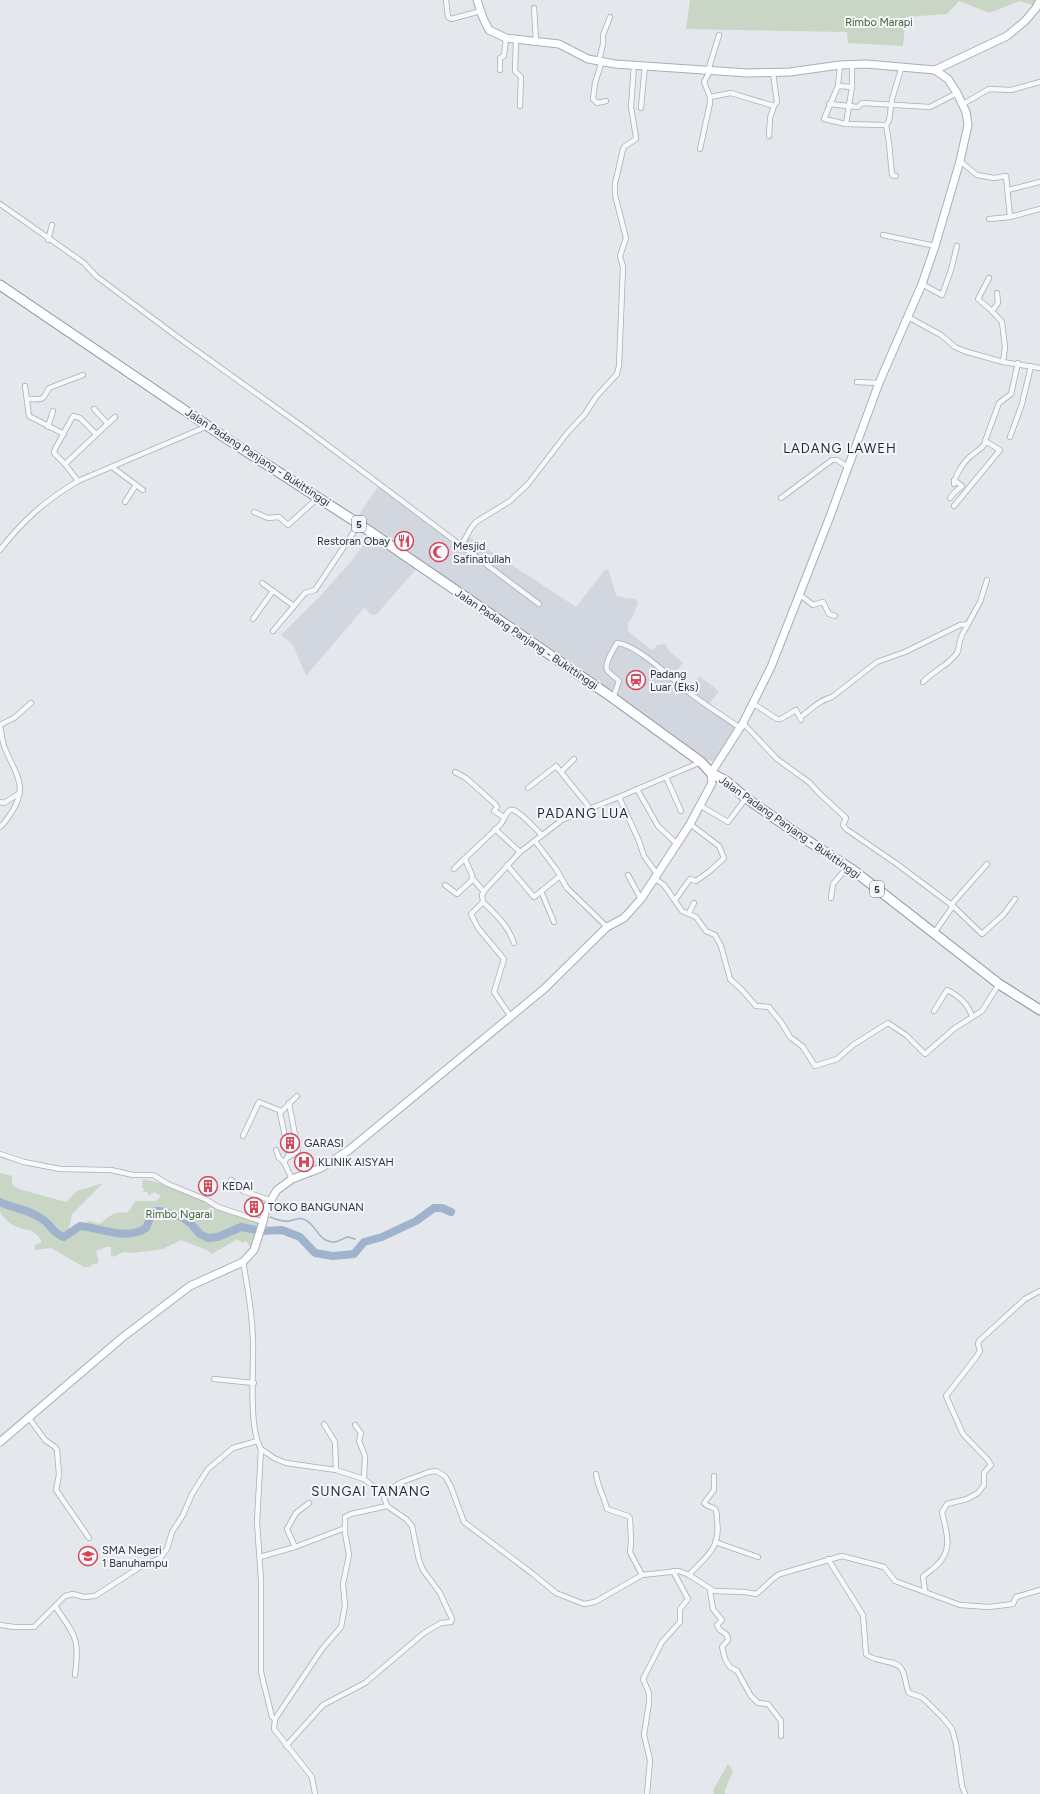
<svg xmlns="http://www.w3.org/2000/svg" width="1040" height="1794" font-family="Figtree,sans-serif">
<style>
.built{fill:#d2d6de}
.green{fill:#c9d6c5}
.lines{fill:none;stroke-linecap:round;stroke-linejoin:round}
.stream{stroke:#9fb4cc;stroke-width:1.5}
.river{stroke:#9fb4cc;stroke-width:8}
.street-casing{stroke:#a9aeb7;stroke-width:6}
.secondary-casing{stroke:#a9aeb7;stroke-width:9}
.highway-casing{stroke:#8b94a3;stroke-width:11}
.street{stroke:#f7f8fa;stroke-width:4.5}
.secondary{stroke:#fff;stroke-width:7}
.highway{stroke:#fff;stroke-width:9}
.labels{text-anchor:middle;stroke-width:4;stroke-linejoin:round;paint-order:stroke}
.shield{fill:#f4f6f9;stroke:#676e7b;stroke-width:1}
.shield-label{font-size:10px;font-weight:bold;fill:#2b3445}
.park-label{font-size:11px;fill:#3f6138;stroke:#f4f6f9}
.street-label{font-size:11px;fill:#2b3445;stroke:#f4f6f9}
.poi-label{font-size:11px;fill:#2b3445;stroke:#f4f6f9;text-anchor:start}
.quarter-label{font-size:13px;letter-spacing:1px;fill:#1d2536;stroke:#f4f6f9}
</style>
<rect width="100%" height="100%" fill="#e4e7ec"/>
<!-- built -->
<g class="built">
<polygon points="379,485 460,543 466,535 576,607 604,571 608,569 616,595 619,597 635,599 638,602 632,618 628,623 628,631 650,649 653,650 657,645 665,644 669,651 683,663 672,676 689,689 699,676 719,691 709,704 733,723 735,727 718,757 713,761 706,760 358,516"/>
<polygon points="370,536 418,567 376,615 371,614 364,608 306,676 293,645 281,635 322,594 353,559"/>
</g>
<!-- green -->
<g class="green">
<polygon points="690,0 1040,0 1040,7 1020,1 989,13 959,1 947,14 906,17 903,46 848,43 847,32 686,29"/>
<path d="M0,1173L12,1176V1185L19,1189L66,1202L77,1191L103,1183L72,1214L68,1233L89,1221L100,1224C108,1217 115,1210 127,1213L136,1201H156L161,1196L154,1192L149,1196L147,1192H143L144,1189L142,1188L143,1179L196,1192L219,1205L260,1218L254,1252L246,1241L242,1243L237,1239L212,1254L207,1250L181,1240L163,1249L133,1253L123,1252L114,1257L111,1255V1247H106L96,1251L97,1256L99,1259L97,1264H93L89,1267H84L51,1248L35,1250V1245L42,1242L38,1236L30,1230C19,1230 4,1222 0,1211C0,1205 0,1181 0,1173Z"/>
<polygon points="728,1764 733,1771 725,1790 725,1794 714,1794 713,1790"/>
</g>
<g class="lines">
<!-- stream -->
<path class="stream" d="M270,1217C275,1219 282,1222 288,1221C293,1221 298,1217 303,1219C317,1223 317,1242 334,1242C339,1242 343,1238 348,1237L355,1239"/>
<!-- river -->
<path class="river" d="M0,1202C15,1209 32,1210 45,1221C51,1226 55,1235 64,1237L80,1226C100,1228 127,1241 146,1228L152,1213L156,1211H161L182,1217L192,1225L200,1234L208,1238L218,1237L241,1227L262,1231L282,1230L300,1237L315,1253L333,1256L354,1254L364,1242L382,1237L416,1221L434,1208H442L451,1212"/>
<defs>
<g id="street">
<polyline points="446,0 448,17 451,19 481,11"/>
<polyline points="534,8 536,41"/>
<polyline points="516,40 515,71 521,77 520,106"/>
<polyline points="599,60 603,44 603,35 610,17"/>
<polyline points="602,61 595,83 593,99 597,103 606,101"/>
<polyline points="840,65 838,86 824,119 846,124 883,125 886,125 889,121 892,99 902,66"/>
<polyline points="500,70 500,58 504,56 506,38"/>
<polyline points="708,71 719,35"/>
<polyline points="838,86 852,87"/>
<polyline points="710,97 731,93 774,106"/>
<polyline points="829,104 858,107 862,103 930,107 957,93"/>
<polyline points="963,104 989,89 1011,90 1040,82"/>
<polyline points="641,108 645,65"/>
<polyline points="846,124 852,87 852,64"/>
<polyline points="886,125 889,143 892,175 896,176"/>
<polyline points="769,136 770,118 774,106 777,102 773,73"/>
<polyline points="700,149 710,103 710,97 704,82 710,71"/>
<polyline points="960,161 977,175 994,178 1006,176 1010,217"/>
<polyline points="1008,190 1040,182"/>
<polyline points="0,204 84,263 96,276 179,338 306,429 539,604"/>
<polyline points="989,219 1010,217 1040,209"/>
<polyline points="883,235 935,246"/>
<polyline points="48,240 52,225"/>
<polyline points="989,278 978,299 992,311"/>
<polyline points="922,284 942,295 951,270 957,246"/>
<polyline points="997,293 998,303 992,311 1002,322 1005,347 1003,362"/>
<polyline points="908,317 941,335 955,347 964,351 1003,362 1040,368"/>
<polyline points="857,382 879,383"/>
<polyline points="25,386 29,416 64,434"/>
<path d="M27,399C43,399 42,402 49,388L83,375"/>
<polyline points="94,409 107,423"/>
<polyline points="48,427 53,411"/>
<polyline points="1010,437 1022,404 1031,366"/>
<polyline points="65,464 115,417"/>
<polyline points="112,467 143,490"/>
<polyline points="78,481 65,464 54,453 55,449 73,416 80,418 96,434"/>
<path d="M954,484C955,475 965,460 972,455C979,449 980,451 986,442"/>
<polyline points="781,498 832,460 837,460 848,467"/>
<polyline points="950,498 954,493 962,486 954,480"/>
<polyline points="125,502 136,485"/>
<polyline points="954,506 1000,450 985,441 999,403 1011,394 1018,363"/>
<polyline points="254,512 268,518 279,517 288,525 319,497"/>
<polyline points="461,546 471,528 476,522 510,501 528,484 568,432 585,414 596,397 617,374 619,366 623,267 620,256 626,238 615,195 615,184 623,149 625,146 636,139 636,137 631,107 634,65"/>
<path d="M0,550C23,520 46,500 78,481L208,426"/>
<polyline points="262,583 294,606"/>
<polyline points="800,595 813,605 823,602 829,614 835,616"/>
<polyline points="253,619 273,591"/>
<polyline points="273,631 305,593 315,590 359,524"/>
<path d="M923,682C933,671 949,665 957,653C960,648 958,643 961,638C962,633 966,629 968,624"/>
<path d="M613,698L619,681C616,678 610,674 607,670C604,663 614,649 617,643C638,645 669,677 686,690C703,704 722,715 740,728"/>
<path d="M754,704L777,719H781L796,710L801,720V717C811,709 820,700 832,697L877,662L905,652L960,625L968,624L980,602L987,580"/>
<polyline points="743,723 777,759 810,783 818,792 846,818 843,825 846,829 897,864 953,906 982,934 1004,914 1015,899"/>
<path d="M0,725C1,732 2,739 4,746C13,770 29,784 13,810C9,816 6,822 0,827"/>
<polyline points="0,725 14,718 31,703"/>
<polyline points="455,772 466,778 495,804 497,807 494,811 504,817"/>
<polyline points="561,772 574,759"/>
<polyline points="666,777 681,811"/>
<polyline points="528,788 556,766 586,803 589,808"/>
<polyline points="637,789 658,826 677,844"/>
<polyline points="619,797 639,841 644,856 657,874"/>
<polyline points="0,802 4,803 20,793"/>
<polyline points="701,806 728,822 746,798"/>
<polyline points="495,829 520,852"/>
<polyline points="535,841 556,869 567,888 607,927"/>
<polyline points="465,859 472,875 472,880"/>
<polyline points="507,865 534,897 560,876"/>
<path d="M454,869C469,854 485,840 500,825C504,822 506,808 513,810C521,812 535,829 542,835"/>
<polyline points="628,875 641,899"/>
<polyline points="654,878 664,885 682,911 696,917 706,931 715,935 721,946 730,979 742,990 756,1006 769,1007 771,1010 781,1022 790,1037 803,1047 815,1066 837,1059 853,1045 888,1023 906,1035 925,1054 955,1028 982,1011 999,984"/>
<polyline points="445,885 457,894 473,879 484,892"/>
<polyline points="541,891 554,922"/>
<polyline points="831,898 833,884 844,871 851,870"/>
<polyline points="675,900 690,879 696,881 710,871 724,858 719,846 690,824"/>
<path d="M483,902C496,915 508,925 514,943"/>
<polyline points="951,905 987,864"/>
<polyline points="689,913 694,903"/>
<polyline points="934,933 953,906"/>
<path d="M934,1011L947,990C959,996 969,1005 972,1017"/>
<polyline points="511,1017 494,992 504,959 478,928 471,914 483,902 482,895 485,890 520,852 562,820 619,797 701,762"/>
<polyline points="243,1136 259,1102 281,1111"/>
<polyline points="276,1150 279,1158 284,1162"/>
<polyline points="0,1154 24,1162 60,1169 111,1170 133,1175 153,1175 168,1184 207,1200 218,1207 263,1222"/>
<polyline points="289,1157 298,1151 289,1103"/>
<polyline points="292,1179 284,1162 289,1155 280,1113 297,1096"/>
<polyline points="231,1180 243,1191 270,1200"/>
<path d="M243,1262C248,1288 252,1314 253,1340C254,1368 248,1427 261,1449L257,1522L261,1580V1672L272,1717L275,1719L274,1729L312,1777L315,1794"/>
<polyline points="214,1379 254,1383"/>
<polyline points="29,1418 45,1440 55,1447 57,1450 59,1475 56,1490 89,1538"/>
<polyline points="324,1424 335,1442 336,1470"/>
<polyline points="355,1425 361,1433 359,1441 365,1456 364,1479"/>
<path d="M261,1449L274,1458L286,1463L336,1470L364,1479L383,1494L402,1482L429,1472L436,1471L445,1476L451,1487L464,1522L533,1574L556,1593L584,1604L595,1602L642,1575L679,1571L689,1575L714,1591L745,1592L756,1594C765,1588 770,1579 780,1574L842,1556L884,1567L895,1581L960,1605L989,1607L1013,1604L1016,1597L1040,1590"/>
<path d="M596,1474C598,1488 604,1496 607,1509L628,1516L630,1518L631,1542L630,1552L642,1575"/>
<polyline points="715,1542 758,1557"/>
<polyline points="295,1547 287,1529 296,1513 309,1503"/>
<polyline points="260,1557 295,1547 345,1528"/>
<path d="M828,1559L863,1615L866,1654C875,1663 894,1659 901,1668C906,1675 905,1685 909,1693L921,1697L926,1701L944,1719L952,1729L956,1744L962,1786L965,1794"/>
<path d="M689,1575C705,1557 721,1549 717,1521C717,1518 717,1512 715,1509C712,1506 707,1507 704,1503L714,1490V1476"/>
<polyline points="710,1590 713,1609 722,1620 717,1625 720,1630 727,1635 728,1640 722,1647 725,1659 730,1667 737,1671 751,1696 758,1703 768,1704 781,1721 781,1736"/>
<path d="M925,1591L923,1577C927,1572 933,1570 937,1565C954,1549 946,1531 942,1512L947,1504L967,1499L978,1493L984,1485V1473L991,1465L988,1460L963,1434L946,1396L977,1356L980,1351L978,1344L979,1341L1025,1299L1040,1291"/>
<path d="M55,1606C75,1636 80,1637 75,1675"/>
<polyline points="0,1625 14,1627 34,1627 65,1596 73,1594 84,1597 95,1596 140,1567 160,1558 167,1549 172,1532 183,1515 192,1494 208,1469 233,1448 257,1441"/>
<polyline points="275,1719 322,1649 341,1627 345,1606 343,1584 349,1555 345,1533 345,1517 351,1514 387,1506"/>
<polyline points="286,1746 323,1705 365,1683 424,1633 441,1623 451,1622 452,1619 440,1593 423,1570 419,1560 412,1526 406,1519 387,1506 383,1494"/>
<polyline points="647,1794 650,1760 644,1735 649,1703 649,1693 643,1679 662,1642 680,1622 680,1609 688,1599 673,1571"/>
</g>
<g id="secondary">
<polyline points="477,0 483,18 489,30 506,38 559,44 588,59 615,64 748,73 790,72 840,65 866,64 935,70 1007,36 1025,21 1036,8 1040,0"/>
<polyline points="0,1442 123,1337 190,1286 243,1262 254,1250 263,1222 266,1208 277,1190 292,1179 321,1168 349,1150 544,989 607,927 624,918 641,899 690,824 712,783 711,773 743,723 771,667 829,519 879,383 922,284 935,246 960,161 968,125 966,112 957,93 948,79 935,70"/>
</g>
<polyline id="highway" points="0,285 227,439 359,524 613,698 701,762 711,773 726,781 746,798 799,835 853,870 999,984 1040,1010"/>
</defs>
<!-- street casing -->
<use href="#street" class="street-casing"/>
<!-- secondary casing -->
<use href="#secondary" class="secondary-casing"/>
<!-- highway casing -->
<use href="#highway" class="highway-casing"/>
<!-- street -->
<use href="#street" class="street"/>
<!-- secondary -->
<use href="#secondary" class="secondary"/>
<!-- highway -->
<use href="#highway" class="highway"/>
</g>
<!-- icons -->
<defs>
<symbol id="restaurant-ring" viewBox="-11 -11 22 22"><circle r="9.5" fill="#f4f6f9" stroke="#d1495b" stroke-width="1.5"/><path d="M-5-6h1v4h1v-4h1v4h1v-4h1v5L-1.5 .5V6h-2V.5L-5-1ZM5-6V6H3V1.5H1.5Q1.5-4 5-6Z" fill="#d1495b"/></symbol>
<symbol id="mosque-ring" viewBox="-11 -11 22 22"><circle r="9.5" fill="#f4f6f9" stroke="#d1495b" stroke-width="1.5"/><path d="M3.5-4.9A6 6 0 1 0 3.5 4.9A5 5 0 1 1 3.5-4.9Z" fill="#d1495b"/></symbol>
<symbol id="station-ring" viewBox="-11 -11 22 22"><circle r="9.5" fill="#f4f6f9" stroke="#d1495b" stroke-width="1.5"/><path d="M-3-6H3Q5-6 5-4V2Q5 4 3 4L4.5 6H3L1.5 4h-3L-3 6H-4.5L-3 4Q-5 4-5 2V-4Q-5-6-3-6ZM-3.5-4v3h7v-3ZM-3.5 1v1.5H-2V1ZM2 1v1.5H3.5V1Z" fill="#d1495b"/></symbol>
<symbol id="building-ring" viewBox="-11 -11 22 22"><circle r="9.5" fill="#f4f6f9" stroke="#d1495b" stroke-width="1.5"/><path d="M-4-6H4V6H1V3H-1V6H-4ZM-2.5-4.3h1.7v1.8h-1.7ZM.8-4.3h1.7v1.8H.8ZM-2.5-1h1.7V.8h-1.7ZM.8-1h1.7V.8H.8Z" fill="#d1495b"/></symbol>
<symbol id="hospital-ring" viewBox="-11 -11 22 22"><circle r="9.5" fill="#f4f6f9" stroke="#d1495b" stroke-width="1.5"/><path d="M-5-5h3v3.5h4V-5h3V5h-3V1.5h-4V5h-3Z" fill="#d1495b"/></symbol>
<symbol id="school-ring" viewBox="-11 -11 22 22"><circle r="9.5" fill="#f4f6f9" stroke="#d1495b" stroke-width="1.5"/><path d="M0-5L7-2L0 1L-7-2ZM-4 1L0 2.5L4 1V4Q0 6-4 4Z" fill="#d1495b"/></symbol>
</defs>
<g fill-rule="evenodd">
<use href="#restaurant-ring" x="393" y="530" width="22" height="22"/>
<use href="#mosque-ring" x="428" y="541" width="22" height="22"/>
<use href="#station-ring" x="625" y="669" width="22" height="22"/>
<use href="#building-ring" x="279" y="1132" width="22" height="22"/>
<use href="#hospital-ring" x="293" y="1151" width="22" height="22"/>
<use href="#building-ring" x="197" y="1175" width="22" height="22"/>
<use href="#building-ring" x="243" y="1196" width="22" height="22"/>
<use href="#school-ring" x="77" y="1545" width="22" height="22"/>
</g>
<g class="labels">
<!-- shield labels -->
<g class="shield">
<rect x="352" y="516" width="14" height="16" rx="3"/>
<rect x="870" y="881" width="14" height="16" rx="3"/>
</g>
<g class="shield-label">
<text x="359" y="528">5</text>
<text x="877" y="893">5</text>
</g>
<!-- park labels -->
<g class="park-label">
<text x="879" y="26">Rimbo Marapi</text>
<text x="179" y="1218">Rimbo Ngarai</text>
</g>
<!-- street labels -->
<g class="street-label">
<text transform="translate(258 457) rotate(33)" y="4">Jalan Padang Panjang - Bukittinggi</text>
<text transform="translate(527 639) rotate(34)" y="4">Jalan Padang Panjang - Bukittinggi</text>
<text transform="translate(790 827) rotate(35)" y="4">Jalan Padang Panjang - Bukittinggi</text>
</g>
<!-- poi labels -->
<g class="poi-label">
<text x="390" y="545" text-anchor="end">Restoran Obay</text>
<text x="453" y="550">Mesjid<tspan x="453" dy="13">Safinatullah</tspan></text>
<text x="650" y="678">Padang<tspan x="650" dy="13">Luar (Eks)</tspan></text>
<text x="304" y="1147">GARASI</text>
<text x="318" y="1166">KLINIK AISYAH</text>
<text x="222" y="1190">KEDAI</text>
<text x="268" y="1211">TOKO BANGUNAN</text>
<text x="102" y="1554">SMA Negeri<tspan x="102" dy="13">1 Banuhampu</tspan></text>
</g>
<!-- quarter labels -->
<g class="quarter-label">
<text x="840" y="453">LADANG LAWEH</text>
<text x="583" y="818">PADANG LUA</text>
<text x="371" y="1496">SUNGAI TANANG</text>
</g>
</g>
</svg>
